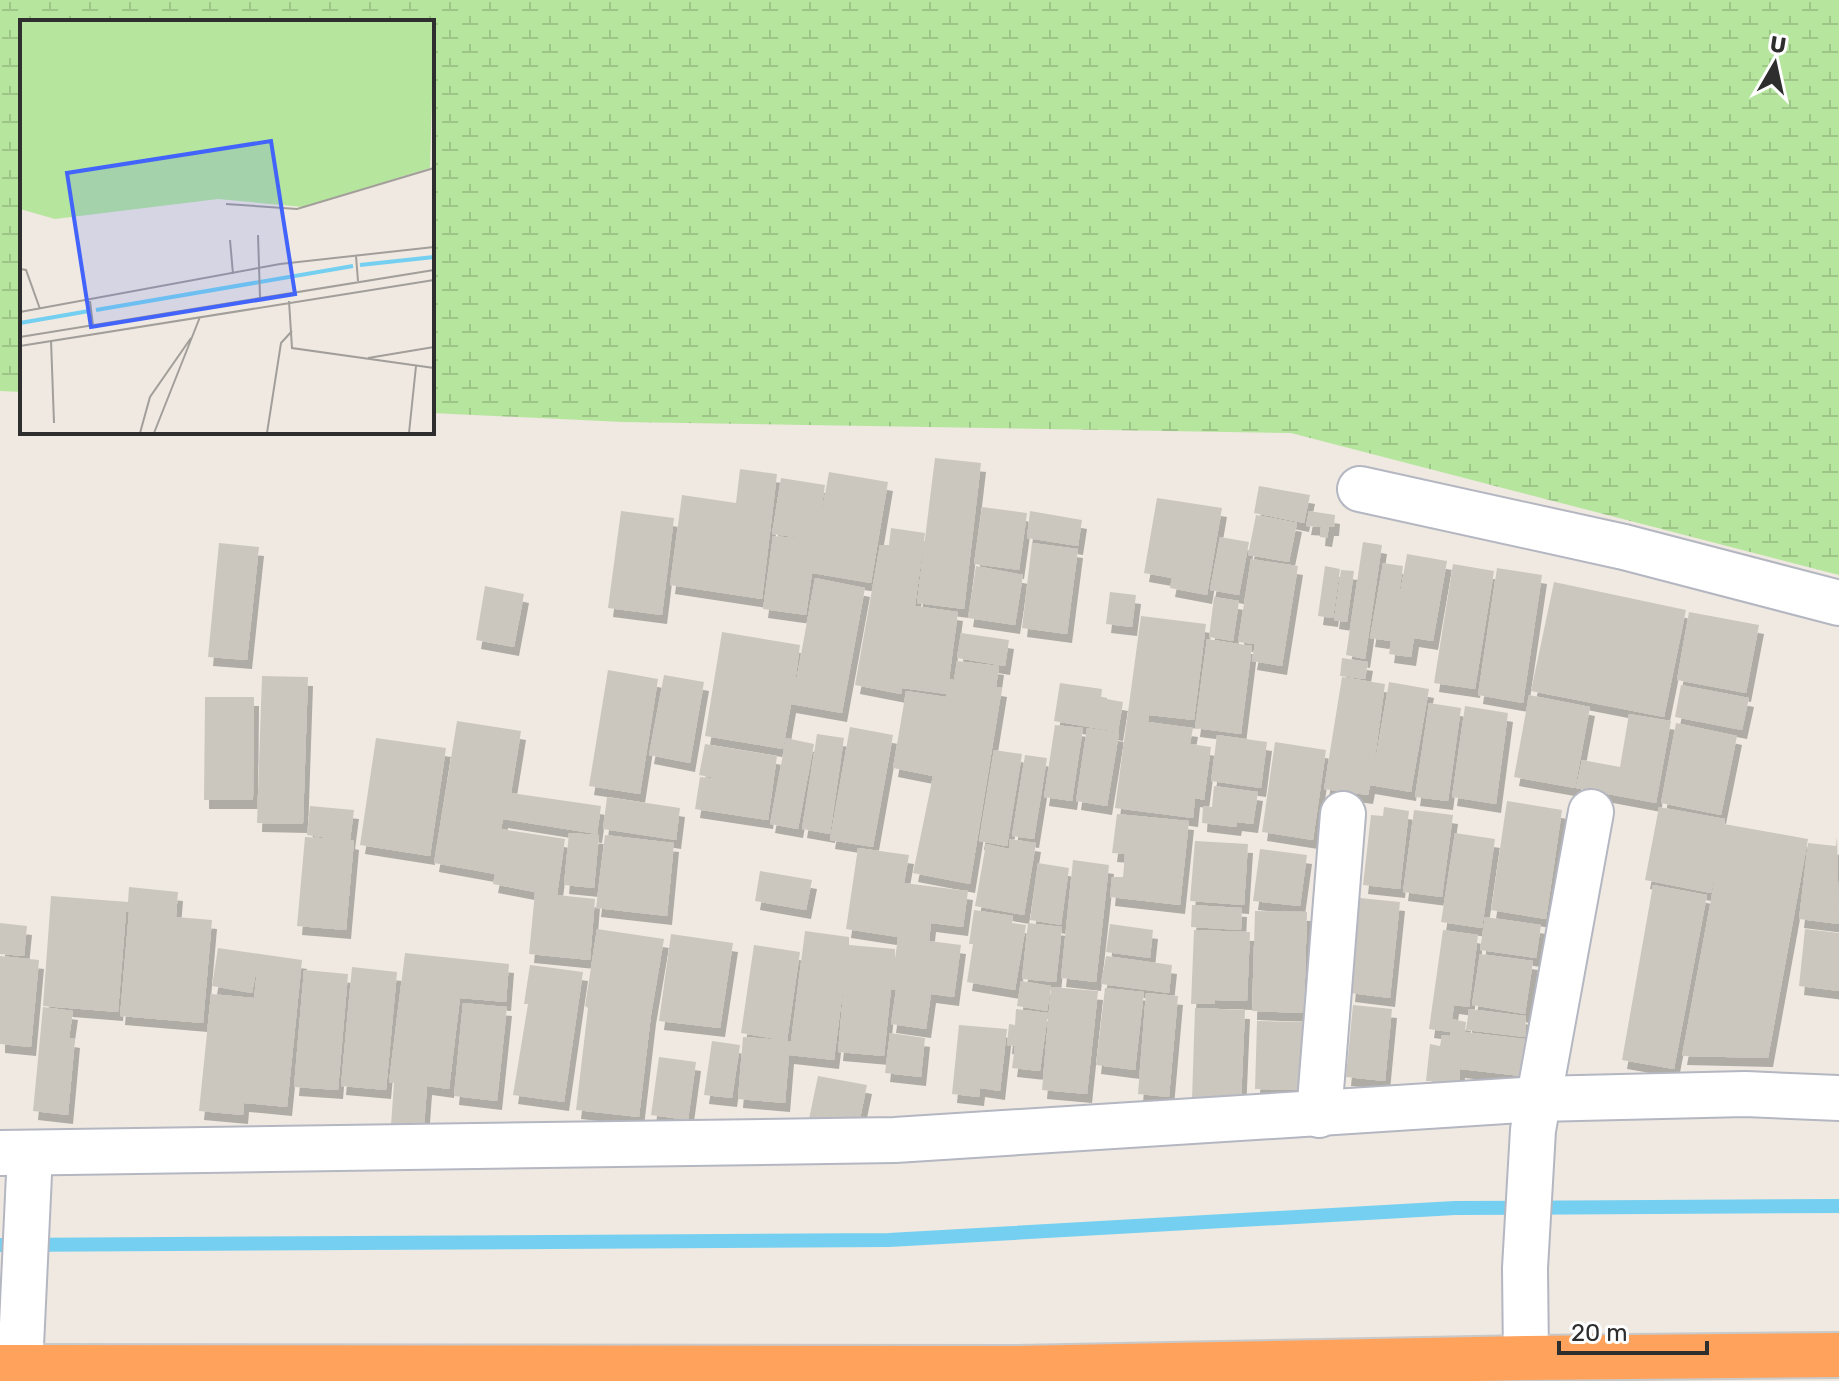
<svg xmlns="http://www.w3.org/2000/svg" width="1839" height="1381" font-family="Rubik,sans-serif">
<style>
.wetland{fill:url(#wetland-marsh)}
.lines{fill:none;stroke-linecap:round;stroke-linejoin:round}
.stream{stroke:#75cff0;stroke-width:14}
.building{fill:#cbc7bf;filter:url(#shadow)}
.street-casing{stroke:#b4b7c1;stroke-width:48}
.highway-casing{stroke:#c9c9c9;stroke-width:48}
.street{stroke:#fff;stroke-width:44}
.highway{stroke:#ffa35c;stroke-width:44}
.inset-river{fill:none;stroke:#75cff0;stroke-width:4}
.inset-road{fill:none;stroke:#a29e99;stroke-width:2}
.view{fill:#4264fb;fill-opacity:0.15;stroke:#4264fb;stroke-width:4}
.inset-edge{fill:none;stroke:#2e2e2e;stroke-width:4}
</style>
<defs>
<pattern id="wetland-marsh" width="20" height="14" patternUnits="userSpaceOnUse" patternTransform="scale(2)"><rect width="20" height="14" fill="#b6e59e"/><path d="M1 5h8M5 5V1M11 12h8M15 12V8" fill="none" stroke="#9dc588"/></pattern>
<filter id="shadow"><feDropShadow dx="5" dy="9" stdDeviation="0" flood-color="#0004"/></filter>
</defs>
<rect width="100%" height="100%" fill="#efe9e1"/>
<!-- wetland -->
<polygon class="wetland" points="0,0 1839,0 1839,575 1291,433 622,422 432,413 432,22 22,22 22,392 0,391"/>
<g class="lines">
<!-- stream -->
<polyline class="stream" points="0,1245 889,1240 1455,1208 1839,1206"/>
</g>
<!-- building -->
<g class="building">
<polygon points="935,458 981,463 964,609 917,603"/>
<polygon points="740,469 777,474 762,599 670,585 682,495 736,503"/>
<polygon points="829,472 888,482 871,583 812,573 806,615 763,609 773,536 817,540 772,534 781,478 825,485 818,533"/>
<polygon points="1259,486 1310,495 1304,523 1254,513"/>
<polygon points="1157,498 1222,508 1207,595 1170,588 1172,578 1144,573"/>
<polygon points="982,507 1027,513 1019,570 974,564"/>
<polygon points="621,511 674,518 662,615 608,608"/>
<polygon points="1030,511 1082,520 1078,546 1027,538"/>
<polygon points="1309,511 1335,515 1334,527 1329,527 1327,538 1320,537 1321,527 1306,526"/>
<polygon points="1256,515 1297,523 1289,562 1248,555"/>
<polygon points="891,528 925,533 915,606 958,612 949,679 954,680 957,661 999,666 996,687 1002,688 970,884 913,873 933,776 893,768 906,691 946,697 947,694 902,688 901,694 855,685 880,545 889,545"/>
<polygon points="1220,537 1249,542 1239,595 1210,590"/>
<polygon points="1363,542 1382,545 1365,659 1346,655"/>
<polygon points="219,543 259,547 247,660 208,657"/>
<polygon points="1032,543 1078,549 1067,634 1022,628"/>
<polygon points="1407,554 1447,561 1433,641 1414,638 1411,657 1389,654 1391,641 1370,638 1383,563 1403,566 1396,616"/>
<polygon points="1251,559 1298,566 1282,666 1252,661 1255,644 1238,642"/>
<polygon points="1453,564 1494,571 1475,689 1434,683"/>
<polygon points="976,566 1023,575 1015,625 968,618"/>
<polygon points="1325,566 1340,569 1333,618 1318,616"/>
<polygon points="1497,568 1542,575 1523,703 1478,695"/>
<polygon points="1341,570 1354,571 1347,622 1334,620"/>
<polygon points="815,578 865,588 842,713 791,704 783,749 705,736 722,632 800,645 793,698"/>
<polygon points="1554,582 1686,610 1664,717 1531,691"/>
<polygon points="485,586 524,594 514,647 476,640"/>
<polygon points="1110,592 1136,595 1132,627 1106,624"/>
<polygon points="1214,597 1239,601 1233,641 1209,637"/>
<polygon points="1689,612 1759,625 1746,693 1677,680"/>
<polygon points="1141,616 1206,624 1194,720 1149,715 1148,722 1193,728 1190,744 1211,747 1204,800 1195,798 1193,818 1115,808"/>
<polygon points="961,633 1009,640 1005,666 957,658"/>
<polygon points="1207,639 1252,646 1241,734 1195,728"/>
<polygon points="1342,658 1368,662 1365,679 1340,676"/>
<polygon points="608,670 658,679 640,794 589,786"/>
<polygon points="664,675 704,682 690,763 649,755"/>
<polygon points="262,676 308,677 303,824 257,823"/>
<polygon points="1342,677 1385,684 1372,780 1389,682 1429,689 1411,792 1370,785 1368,795 1324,789"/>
<polygon points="1060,683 1102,689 1101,698 1123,702 1118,732 1054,721"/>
<polygon points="1681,685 1749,698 1742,730 1675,717"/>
<polygon points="1529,695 1590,707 1575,788 1514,777"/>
<polygon points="205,697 254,697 253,800 204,800"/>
<polygon points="1429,703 1461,708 1448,801 1415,797"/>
<polygon points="1465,706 1508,713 1496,804 1452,797"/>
<polygon points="1629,714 1671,721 1656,803 1576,788 1582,760 1620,767"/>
<polygon points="457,721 521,731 511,793 601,806 597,834 503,819 501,829 565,839 557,895 595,899 590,960 529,954 535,892 493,884 495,874 434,863"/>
<polygon points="1676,723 1737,736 1721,815 1661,803"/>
<polygon points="1055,725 1083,728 1072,801 1044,797"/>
<polygon points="850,727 893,735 873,847 830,840"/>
<polygon points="1087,728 1119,733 1107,806 1076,801"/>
<polygon points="817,734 844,738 830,834 802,829"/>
<polygon points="1217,735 1267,742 1261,788 1211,781"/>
<polygon points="376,738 446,748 430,856 360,845"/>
<polygon points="786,738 814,744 798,829 770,824"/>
<polygon points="1275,742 1326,750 1313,840 1262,832"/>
<polygon points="705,744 777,756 768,820 695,809 700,777 727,780 699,775"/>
<polygon points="994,750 1022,754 1007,846 979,841"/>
<polygon points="1025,755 1047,758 1034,839 1012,836"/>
<polygon points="1214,786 1258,792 1253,824 1237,822 1236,827 1202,823 1203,806 1212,807"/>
<polygon points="607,797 680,808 676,840 603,829"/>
<polygon points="1507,801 1562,810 1546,919 1491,910"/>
<polygon points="310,806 354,810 350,840 354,841 346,930 297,926 305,837 336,839 307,835"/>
<polygon points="1384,807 1409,811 1400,889 1363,885 1371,815 1383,816"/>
<polygon points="1659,807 1725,819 1724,824 1808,839 1768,1058 1682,1056 1721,846 1711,893 1645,880"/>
<polygon points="1414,810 1453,815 1442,897 1403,892"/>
<polygon points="1117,814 1189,821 1180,905 1110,897 1112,877 1123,877 1125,854 1112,853"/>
<polygon points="569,833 599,835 594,888 564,885"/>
<polygon points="1455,833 1495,839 1482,928 1441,922"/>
<polygon points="605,835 674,843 667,916 596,908"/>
<polygon points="1837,837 1839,924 1799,919 1808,843 1836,846"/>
<polygon points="1010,839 1036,843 1024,915 975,906 986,844 1009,849"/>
<polygon points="1195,841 1248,844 1244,905 1190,901"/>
<polygon points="858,848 909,855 904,883 968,891 963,927 931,923 929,941 961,945 954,997 931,994 926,1029 891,1024 896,990 891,989 884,1056 838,1052 845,973 834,1060 789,1055 785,1103 738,1099 743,1037 782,1040 741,1033 754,945 800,952 787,1041 791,1041 805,931 849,937 849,945 895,949 895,959 898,937 846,929"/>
<polygon points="1260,849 1307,855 1300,906 1253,901"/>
<polygon points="1073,860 1109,865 1096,982 1061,978"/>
<polygon points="1038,863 1069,868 1061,925 1030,920"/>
<polygon points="760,871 812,880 806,910 755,901"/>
<polygon points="1653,885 1707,895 1674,1069 1622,1060"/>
<polygon points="129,887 178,892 176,917 212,920 203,1023 120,1016 129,912 126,912 118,1012 43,1006 51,896 128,902"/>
<polygon points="1360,898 1400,902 1390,998 1350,993"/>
<polygon points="1192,905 1242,908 1241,930 1191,927"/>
<polygon points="974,910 1013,916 1012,923 1026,925 1015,990 967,982 973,944 969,944"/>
<polygon points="1255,911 1307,912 1304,1013 1252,1011"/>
<polygon points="1485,917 1541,925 1536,958 1480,950"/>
<polygon points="0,923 27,926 24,956 0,954"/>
<polygon points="1028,923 1062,927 1056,982 1022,979"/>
<polygon points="1110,924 1153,930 1150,958 1106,952"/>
<polygon points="597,929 664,939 651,1015 639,1117 576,1110 588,1008 585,1006"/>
<polygon points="1805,929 1839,933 1839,991 1799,986"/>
<polygon points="1194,930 1250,932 1247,1001 1215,1000 1215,1004 1191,1004"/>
<polygon points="1443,930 1478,935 1469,1007 1454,1005 1452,1019 1466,1022 1465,1032 1525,1039 1521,1076 1460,1069 1459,1082 1426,1081 1430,1044 1440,1046 1442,1035 1450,1036 1450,1032 1429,1029"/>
<polygon points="671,934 733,943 720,1028 659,1021"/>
<polygon points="218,948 302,960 287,1107 244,1103 243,1115 199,1111 211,994 254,998 258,962 252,993 212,986"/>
<polygon points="405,953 509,964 506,1002 460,998 449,1089 427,1086 424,1128 391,1125 394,1083 389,1082"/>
<polygon points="1480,954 1533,961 1525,1014 1472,1005"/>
<polygon points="0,956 39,960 31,1047 0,1044"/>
<polygon points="1106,956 1172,965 1169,993 1101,984"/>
<polygon points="530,965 583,972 564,1102 513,1095 528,1004 524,1004"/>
<polygon points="352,967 397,972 386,1090 341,1086"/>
<polygon points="304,970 348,974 338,1090 294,1087"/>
<polygon points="1021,981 1051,986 1047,1011 1017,1006"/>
<polygon points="1051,987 1098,991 1087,1094 1042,1090"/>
<polygon points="1105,988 1144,992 1135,1070 1096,1065"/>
<polygon points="1146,993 1178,996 1169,1097 1138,1094"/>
<polygon points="463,1003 507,1007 497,1101 454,1096"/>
<polygon points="1353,1005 1392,1009 1385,1081 1346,1077"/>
<polygon points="43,1007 73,1011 69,1038 75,1039 68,1115 33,1111"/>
<polygon points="1195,1008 1245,1010 1241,1102 1192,1099"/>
<polygon points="1016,1009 1048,1013 1040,1071 1012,1068 1015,1046 1007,1045 1009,1024 1015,1025"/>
<polygon points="1469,1009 1526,1016 1525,1037 1466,1030"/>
<polygon points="1257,1021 1306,1022 1305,1090 1255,1089"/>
<polygon points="959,1025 1007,1029 1000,1091 980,1088 979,1097 952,1094"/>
<polygon points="890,1033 925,1038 921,1077 885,1073"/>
<polygon points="712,1041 740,1045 732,1098 704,1095"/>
<polygon points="659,1057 696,1062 688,1120 651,1115"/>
<polygon points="818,1076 867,1085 858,1128 809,1119"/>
</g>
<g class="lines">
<defs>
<g id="street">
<polyline points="1360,489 1624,547 1839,603"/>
<polyline points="1319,1115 1343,814"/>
<polyline points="0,1153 895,1140 1538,1099 1745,1094 1839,1098"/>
<polyline points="1526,1358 1525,1268 1533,1130 1591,812"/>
<polyline points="20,1367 30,1153"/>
</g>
<polyline id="highway" points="0,1367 1013,1368 1526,1358 1839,1355"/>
</defs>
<!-- street casing -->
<use href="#street" class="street-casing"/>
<!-- highway casing -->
<use href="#highway" class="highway-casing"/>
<!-- street -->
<use href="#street" class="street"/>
<!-- highway -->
<use href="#highway" class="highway"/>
</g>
<!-- overview -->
<g transform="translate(20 20)">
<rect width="414" height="414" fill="#efe9e1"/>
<path d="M0,1H414L410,148L283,187L198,179L35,199L0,189Z" fill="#b6e59e"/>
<path class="inset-river" d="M340,245L414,237M76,290L333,246M0,303L69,291"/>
<path class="inset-road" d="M206,184L277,189L414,148M238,215L240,277M210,220L213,254M336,236L338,261M0,249L6,250L20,289M70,281L73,305M269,281L272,328L414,348M0,292L260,244L414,227M0,317L414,250M31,320L34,403M0,326L414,260M348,338L414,327M120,413L130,377L171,318M134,413L180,297M247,413L261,323L272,311M389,413L396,346"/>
<path class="view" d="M251,121L275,274L71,307L47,153Z"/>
<rect width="414" height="414" class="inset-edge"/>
</g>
<!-- north arrow -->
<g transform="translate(1775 64) rotate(9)" stroke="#ffffff" stroke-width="6" paint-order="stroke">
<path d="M0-6L14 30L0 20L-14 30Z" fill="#2e2e2e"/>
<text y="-12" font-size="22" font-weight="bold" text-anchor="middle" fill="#2e2e2e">U</text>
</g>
<!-- scale -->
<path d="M1559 1341v12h148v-12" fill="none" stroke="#2e2e2e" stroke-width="4"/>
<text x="1571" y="1341" font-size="24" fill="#2e2e2e" stroke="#ffffff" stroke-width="6" paint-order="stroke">20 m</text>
</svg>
